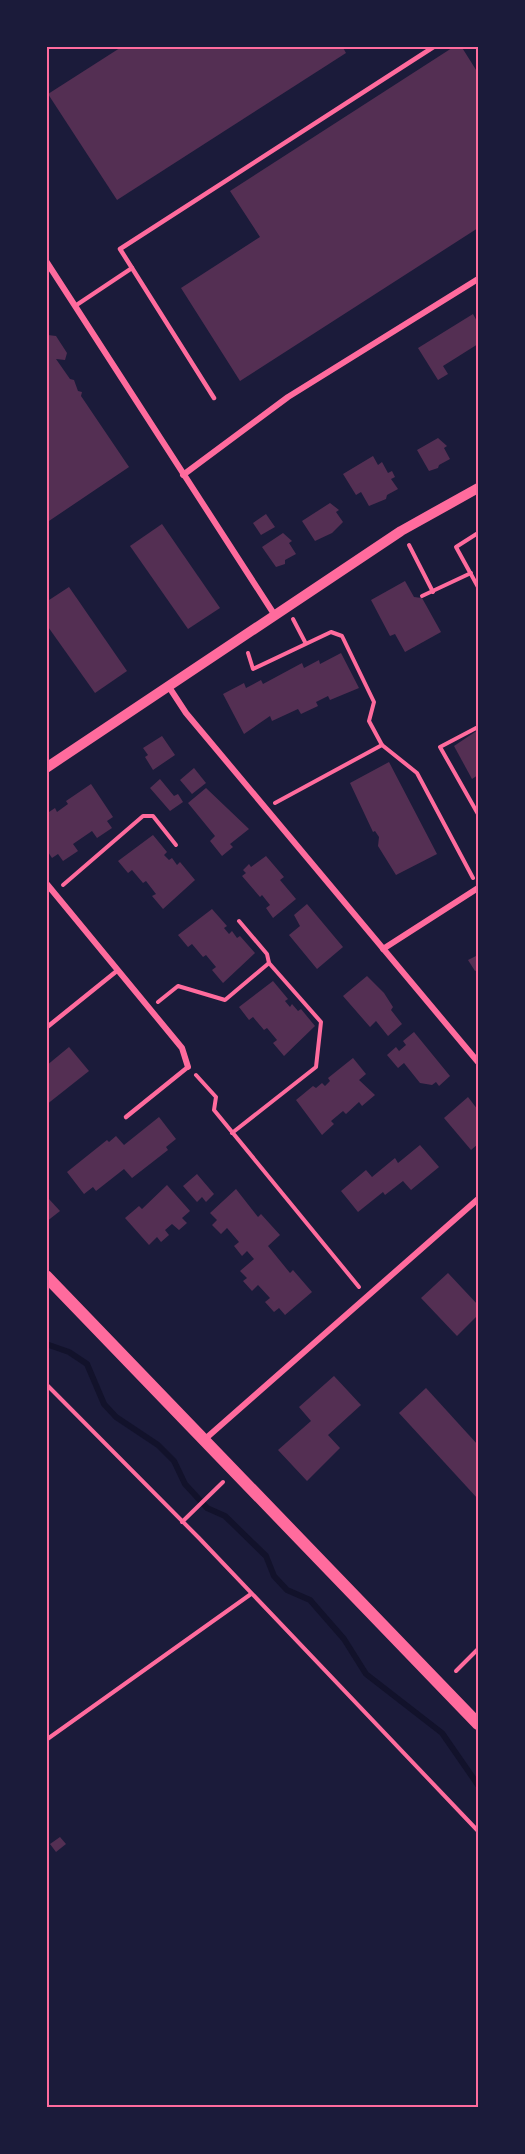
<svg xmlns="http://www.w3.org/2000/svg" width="525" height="2154" font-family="Commissioner,sans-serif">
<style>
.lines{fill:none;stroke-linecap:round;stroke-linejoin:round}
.stream{stroke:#12122b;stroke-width:6}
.building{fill:#542f53}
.path{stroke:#ff6b9d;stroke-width:4}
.service{stroke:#ff6b9d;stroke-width:4.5}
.minor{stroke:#ff6b9d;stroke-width:6}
.tertiary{stroke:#ff6b9d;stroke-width:10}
.secondary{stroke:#ff6b9d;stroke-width:12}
.neatline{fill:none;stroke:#ff6b9d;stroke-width:2}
</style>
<rect width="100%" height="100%" fill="#1b1b3a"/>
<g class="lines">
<!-- stream -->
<polyline class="stream" points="46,1344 69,1352 87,1364 104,1404 116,1417 158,1445 174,1461 185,1484 207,1508 225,1516 266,1556 274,1576 287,1590 310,1600 344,1639 366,1674 442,1733 478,1785"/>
</g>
<!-- building -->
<g class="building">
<polygon points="123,46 342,46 346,53 117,200 48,94"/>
<polygon points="455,46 461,46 478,73 478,228 240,381 181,288 260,237 230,191"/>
<polygon points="473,314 478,323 478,344 443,366 448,374 438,380 418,348"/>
<polygon points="48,335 56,336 67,353 65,360 56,359 70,379 74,380 78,391 82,392 81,396 129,467 46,523"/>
<polygon points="438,438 447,446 444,448 450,459 439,465 438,468 429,471 417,450"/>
<polygon points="373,456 378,465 382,462 388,473 392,471 395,477 391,479 398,489 387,495 386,499 369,506 361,492 356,495 343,474"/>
<polygon points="330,503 339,510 336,512 343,522 332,533 315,541 302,521"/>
<polygon points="266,514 275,527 261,535 253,523"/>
<polygon points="162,524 220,608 188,629 130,546"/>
<polygon points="283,533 292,541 289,543 296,554 285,560 285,564 276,567 262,547"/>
<polygon points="405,581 414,597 422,598 441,632 405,652 395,634 390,636 371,600"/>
<polygon points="69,587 127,671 95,693 46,624 46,602"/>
<polygon points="341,653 359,688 330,700 328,696 316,702 318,706 301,714 298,709 272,721 270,716 244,734 223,694 244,683 246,688 261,680 263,684 302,663 304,668 319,660 320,664"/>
<polygon points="478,730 478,775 472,779 454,746"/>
<polygon points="162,736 175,755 153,770 145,757 148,755 143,748"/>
<polygon points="389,762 437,854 396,875 378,846 379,837 375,831 373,832 350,783"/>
<polygon points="194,768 206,783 192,794 180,780"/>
<polygon points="160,779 174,796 178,794 183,802 170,811 150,788"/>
<polygon points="91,784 113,817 107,821 112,828 97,838 92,831 73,844 78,851 63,861 58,854 52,858 46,849 46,814 55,808 57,812 68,804 66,801"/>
<polygon points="206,788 249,829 230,844 233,847 222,856 210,841 215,836 188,803"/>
<polygon points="153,835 167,852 164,855 169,860 172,858 177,865 180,862 195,880 163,909 152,896 156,894 146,881 143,883 132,870 128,873 118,861"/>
<polygon points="266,856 284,877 280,880 296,899 273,918 266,908 270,905 262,895 260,897 242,876 246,873 243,870 249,864 251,867"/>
<polygon points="307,904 343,947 317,969 289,935 300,926 294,915"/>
<polygon points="212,909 227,926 224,928 229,934 232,931 237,938 240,936 255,953 223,983 212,970 216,967 206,955 203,957 192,944 188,947 178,935"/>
<polygon points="478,955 478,970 475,971 468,960"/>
<polygon points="367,976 384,993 393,1007 391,1010 402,1024 388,1036 376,1021 370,1027 343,996"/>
<polygon points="273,981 288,999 285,1001 290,1007 292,1004 298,1011 301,1009 315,1026 284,1056 273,1043 277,1040 267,1028 264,1030 253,1017 249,1020 239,1007"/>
<polygon points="414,1032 450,1076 439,1086 436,1082 432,1085 420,1083 404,1063 398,1068 387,1055 396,1047 399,1051 406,1045 403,1041"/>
<polygon points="69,1047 89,1071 46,1105 46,1066"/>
<polygon points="353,1058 366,1074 359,1080 375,1095 362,1106 359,1102 346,1114 343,1111 331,1121 334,1124 322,1135 296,1100 313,1086 316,1088 322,1083 325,1086 330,1081 328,1078"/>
<polygon points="468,1097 478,1110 478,1144 471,1150 444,1118"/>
<polygon points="159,1117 176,1139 166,1147 168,1150 132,1178 124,1169 96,1191 93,1187 84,1194 67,1172 107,1140 109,1142 116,1136 124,1145"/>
<polygon points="420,1145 439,1167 411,1190 403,1181 385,1195 383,1192 358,1212 341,1191 366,1170 372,1177 395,1158 398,1163"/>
<polygon points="197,1174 214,1194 206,1202 202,1197 197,1202 183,1186"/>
<polygon points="167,1185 190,1211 182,1218 187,1223 179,1230 172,1224 165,1230 169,1235 161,1242 157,1237 149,1245 125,1218 139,1206 142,1209"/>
<polygon points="236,1189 258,1217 261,1214 280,1235 268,1246 290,1273 293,1270 312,1292 285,1315 279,1308 274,1312 265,1302 270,1298 258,1285 252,1291 243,1281 247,1278 240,1271 254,1259 247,1251 242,1256 234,1246 239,1242 227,1228 221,1234 212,1225 217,1220 210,1213"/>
<polygon points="48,1198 60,1211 46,1222 46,1200"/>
<polygon points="448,1273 478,1305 478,1315 457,1336 421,1298"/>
<polygon points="334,1376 361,1405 328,1435 340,1448 307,1481 278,1450 311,1421 299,1407"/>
<polygon points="426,1388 478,1445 478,1499 399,1413"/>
<polygon points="60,1837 66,1844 56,1852 50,1844"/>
</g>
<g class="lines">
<!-- path -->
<g class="path">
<polyline points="478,533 456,547 478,587"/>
<polyline points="409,545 433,592"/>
<polyline points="422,596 471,573"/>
<polyline points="293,619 305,642"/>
<polyline points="248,653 253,669 331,632 342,636 374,702 369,721 382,745 417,773 473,878"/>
<polyline points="478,727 440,747 478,814"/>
<polyline points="275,803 382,745"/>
<polyline points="63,885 143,816 153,816 176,845"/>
<polyline points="158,1002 178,986 225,1000 269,963"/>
<polyline points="196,1075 216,1097 214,1110 359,1287"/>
<polyline points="232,1133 316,1067 321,1022 269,963 267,954 239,921"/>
<polyline points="46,1384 199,1538 478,1831"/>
<polyline points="182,1522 223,1482"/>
<polyline points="456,1671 478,1649"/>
<polyline points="46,1740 251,1594"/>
</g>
<!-- service -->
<g class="service">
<polyline points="75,306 132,268"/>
<polyline points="214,398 120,249 435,46"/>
<polyline points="46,1028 118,970"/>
<polyline points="126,1117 188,1067"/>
</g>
<!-- minor -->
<g class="minor">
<polyline points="46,261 274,614"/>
<polyline points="183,475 288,397 478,279"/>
<polyline points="169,687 186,713 478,1062"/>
<polyline points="46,883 182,1048 188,1067"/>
<polyline points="383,949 478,888"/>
<polyline points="204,1440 478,1199"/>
</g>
<!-- tertiary -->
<polyline class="tertiary" points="46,768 401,531 478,488"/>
<!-- secondary -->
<polyline class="secondary" points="46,1276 478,1724"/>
</g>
<!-- border -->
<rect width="525" height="2154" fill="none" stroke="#1b1b3a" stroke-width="96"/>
<rect x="48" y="48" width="429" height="2058" class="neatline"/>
</svg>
